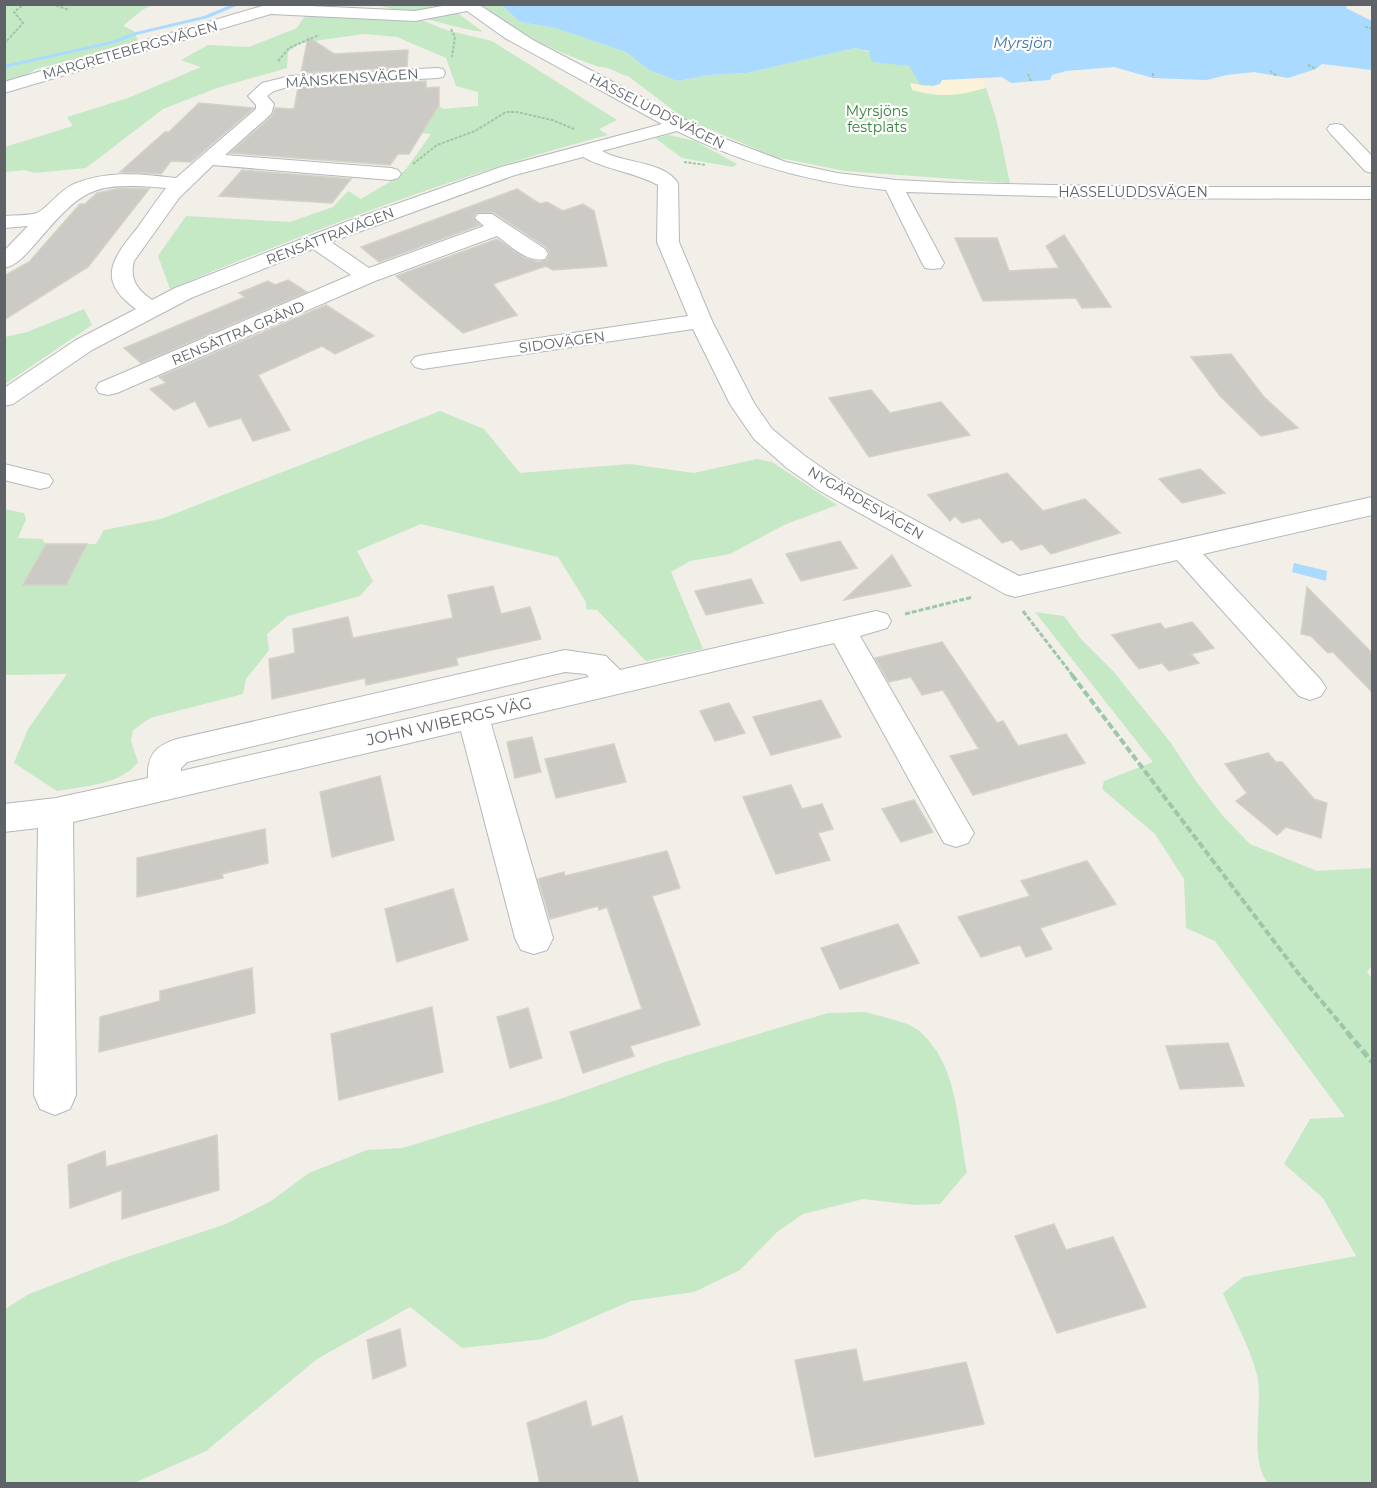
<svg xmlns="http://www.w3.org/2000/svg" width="1377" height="1488" font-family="Montserrat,sans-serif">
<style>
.green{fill:#c5e8c5}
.sand{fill:#fbf3d9}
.water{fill:#aadaff}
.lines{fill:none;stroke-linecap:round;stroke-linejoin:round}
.stream{fill:#aadaff;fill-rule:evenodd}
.building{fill:#cccac5;stroke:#d6d1c6;stroke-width:1.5}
.minor-casing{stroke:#b5b8bc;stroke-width:2}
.path-far3{stroke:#9cc7a9;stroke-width:2;stroke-dasharray:3 1.5;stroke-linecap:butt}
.path-far2{stroke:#9cc7a9;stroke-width:3;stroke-dasharray:5 2;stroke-linecap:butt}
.path-far1{stroke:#9cc7a9;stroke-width:4;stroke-dasharray:7 3;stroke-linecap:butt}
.path{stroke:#9cc7a9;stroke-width:5;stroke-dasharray:8 4;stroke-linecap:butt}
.minor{fill:#fff;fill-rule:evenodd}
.labels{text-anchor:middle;stroke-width:4.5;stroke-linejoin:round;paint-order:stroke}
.far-street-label{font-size:14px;fill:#5f6368;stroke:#fff}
.far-park-label{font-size:14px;fill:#348238;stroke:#fff}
.far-water-label{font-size:15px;font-style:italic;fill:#4174aa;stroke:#fff}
.street-label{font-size:16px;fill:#5f6368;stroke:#fff}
</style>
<rect width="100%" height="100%" fill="#f1efe8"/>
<!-- green -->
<g class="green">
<polygon points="4,5 152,5 142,10 123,26 134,31 139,43 36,69 19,79 5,84"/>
<path d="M376,5H447L483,32C447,27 412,13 376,5Z"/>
<path d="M482,5H502L520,22L555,28L626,52L649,70L677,81L710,75L747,73L855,48C875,52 889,63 909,66L920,83L983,78L997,122L1010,183L845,171L775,157L685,119L628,76C618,74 610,66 599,67C557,51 516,35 482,5Z"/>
<path d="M307,12L419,19L446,30L492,41L617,120L599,129L608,135C458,174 313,230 170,289L158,256L186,216L290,222L333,207L348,191L361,199L393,180L406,169L431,134L378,128L395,110L439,106L443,109L478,106V92L456,86L446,58L397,37L364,34L300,43L288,52L287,68L217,88L163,109L86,168L34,173L25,170L5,172V147L73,126L67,117L128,98L201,67L181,60L208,45L249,47L297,28Z"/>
<polygon points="669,135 695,141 737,164 733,167 682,158 655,138"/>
<polygon points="84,309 92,325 5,384 5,337 27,332"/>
<path d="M440,411L484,429L520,473L630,464L694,473L757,459L772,462L837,505L784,525L730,554L690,561L671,572L703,649L646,661L597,610L586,609V602L558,557L421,524L357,551L373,581L360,596L288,616L267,634L269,650L246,679L243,694L150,718L133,730L131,741L138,762C121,785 84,786 57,791L14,763L28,729L67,674L5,675L4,509L24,513L26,519L18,538L42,539L46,544L23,585H66L87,544H96L104,530L161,519Z"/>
<path d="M1035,612L1064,616L1081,639L1113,671L1171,743L1196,781L1223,816L1250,844L1317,871L1372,868V966L1367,972L1372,979V1483H1268C1248,1461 1264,1402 1257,1375C1250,1347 1234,1319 1223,1293L1243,1277L1356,1256L1323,1198L1284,1164L1310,1119L1345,1117L1215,941L1186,928L1184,879L1155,834L1102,789L1104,781L1153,762Z"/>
<path d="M865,1012C879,1016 908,1022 918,1030C959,1064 957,1124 967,1172L940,1204L915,1205L863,1199L803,1214L777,1232L740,1270L694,1292L631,1301L543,1339L462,1348L410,1307L317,1359L206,1451L134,1483H5V1309L29,1294L112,1262L226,1224L271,1201L309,1173L367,1150L403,1148L563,1098L665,1062L828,1013Z"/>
</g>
<!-- sand -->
<path class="sand" d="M983,78L986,88C957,96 942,98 912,90L910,83L926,86L942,80Z"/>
<!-- water -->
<g class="water">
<polygon points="502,5 1347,5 1346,8 1372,21 1372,70 1322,64 1316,69 1288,78 1254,72 1227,75 1207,80 1153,78 1114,67 1066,71 1052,75 1050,80 1011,83 1002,77 942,80 940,84 933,86 920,84 909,66 872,62 869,51 855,48 747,73 710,75 677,81 649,70 626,52 555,28 520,22"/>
<polygon points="1294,563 1327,571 1326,581 1292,572"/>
</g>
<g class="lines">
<!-- stream -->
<polygon class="stream" points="233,4 241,4 208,18 136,35 116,43 4,68 4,65 112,41 132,33 204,16"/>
</g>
<!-- building -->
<g class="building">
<polygon points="308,37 334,54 408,50 407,67 301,73"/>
<polygon points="426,81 426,88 439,87 439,105 409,154 398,154 390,165 230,153 272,116 275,108 294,109 298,88"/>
<polygon points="199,103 254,108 191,162 171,161 161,174 120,172 165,132 169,132"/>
<polygon points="242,170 351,179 332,203 219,196"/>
<polygon points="121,188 149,189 88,267 4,320 4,276 29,262 80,204 85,204 97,193"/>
<polygon points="517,189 540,204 547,202 563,211 583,204 594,211 607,266 553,270 546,266 493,284 517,315 463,333 396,276 497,239 525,258 538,262 547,260 550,253 546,247 493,212 476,213 473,218 480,225 379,262 361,247"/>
<polygon points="1064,235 1111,307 1082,308 1076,298 983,301 955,238 997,238 1009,271 1059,268 1046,246"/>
<polygon points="288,280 307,292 141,363 124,348 245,297 239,293 268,281 275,285"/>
<polygon points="326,305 374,336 335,354 322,346 258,375 290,430 253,441 241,418 209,427 195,401 174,410 150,389 166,383 159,377"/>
<polygon points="1231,354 1264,397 1298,428 1261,436 1220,396 1191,357"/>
<polygon points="871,390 890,413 941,402 970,435 869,457 829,398"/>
<polygon points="1200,469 1225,493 1182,503 1159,479"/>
<polygon points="1007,473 1043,511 1085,499 1120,533 1051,554 1042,544 1021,550 1012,540 1002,543 980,518 962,523 955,516 950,521 928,495"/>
<polygon points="840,541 857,568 801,581 786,554"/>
<polygon points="46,544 87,544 66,585 23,585"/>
<polygon points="892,555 911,586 844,600"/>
<polygon points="751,579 763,603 706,615 695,591"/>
<polygon points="493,586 501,614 530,607 541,639 456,658 458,665 366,685 365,678 272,699 269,659 295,653 293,629 348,617 353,638 453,618 448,595"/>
<polygon points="1307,587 1372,653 1372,692 1333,652 1328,653 1311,636 1301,634"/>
<polygon points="1192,622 1214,648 1191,654 1199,663 1169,671 1162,663 1139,669 1112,635 1160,623 1165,629"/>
<polygon points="942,642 997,723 1003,721 1018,746 1066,734 1085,763 973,795 950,756 979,749 943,690 922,695 911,677 889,682 875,658"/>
<polygon points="821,700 841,737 771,755 753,717"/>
<polygon points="729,703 745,733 715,741 700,711"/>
<polygon points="532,737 541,772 515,778 507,742"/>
<polygon points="614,744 626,782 556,798 545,759"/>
<polygon points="1268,753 1276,762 1282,762 1314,799 1327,803 1321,838 1286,827 1277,835 1236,801 1247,793 1225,764"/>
<polygon points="380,776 394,840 332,857 320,792"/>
<polygon points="791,785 802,809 822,804 833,829 818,833 830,860 776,874 743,797"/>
<polygon points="914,800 933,832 901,842 882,809"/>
<polygon points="265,829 268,863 222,874 223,878 137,897 137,858"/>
<polygon points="667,851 680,888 652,896 700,1025 630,1046 634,1056 583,1073 570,1032 642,1009 607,907 599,910 598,906 550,919 538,879 564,872 565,876"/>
<polygon points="1087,861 1116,904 1040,928 1052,949 1026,957 1020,945 981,957 958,917 1030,896 1021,881"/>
<polygon points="453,889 468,940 397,962 385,909"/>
<polygon points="898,924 919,963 840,989 821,948"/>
<polygon points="252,968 255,1013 99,1052 100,1017 160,1001 160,991"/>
<polygon points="432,1007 443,1072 339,1100 331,1034"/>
<polygon points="528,1008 542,1058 510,1068 497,1017"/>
<polygon points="1228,1043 1244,1086 1180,1089 1166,1046"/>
<polygon points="217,1135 219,1190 122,1219 122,1190 70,1208 68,1165 105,1151 106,1167"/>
<polygon points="1054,1224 1066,1250 1113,1237 1146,1307 1057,1333 1015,1236"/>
<polygon points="400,1329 406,1366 373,1379 367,1340"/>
<polygon points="856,1349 863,1382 966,1362 984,1424 815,1457 795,1360"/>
<polygon points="586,1401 592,1427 622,1416 639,1484 540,1484 527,1423"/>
</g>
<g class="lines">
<defs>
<g id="minor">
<path d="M269,4L415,11L453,4H478L533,40L712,134L786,162L837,173L896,180L956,183L1149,187H1372V199L1104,198L906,192L944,263L941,268L933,269L925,268L922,263L886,190C811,183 744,164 677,131L602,151C624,164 662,160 678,183L679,242L712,321L754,403L772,429L805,456L838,479L1019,576L1372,497V515L1203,554L1321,680L1326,688L1321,696L1310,700L1299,696L1177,560L1015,597L1005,594L820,491L787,468L754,439L730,404L693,329L423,369L415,367L411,362L415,357L423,355L688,316L657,242L658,185C634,172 607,170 583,157L515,175L331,242L369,268L484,226L475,218L478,214H492L545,249L548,254L545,259C527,263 511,246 497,236L375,281L117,393L108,395L99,393L96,388L99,383L351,275L313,249L191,298L92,350L13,404L4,406V388L76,340L136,309C95,280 113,258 138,227C147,214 156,201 166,188C92,182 84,187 36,243C27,253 18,265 4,268V251L28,226L4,228V216C14,215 28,216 37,213C46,209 60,190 74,184C107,170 142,174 176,178L256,109V105L248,96L262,83L290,76L437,68L443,69L445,73L443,77L437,78L291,86L274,91L267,96L274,104L271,114L225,155L391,168L398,170L401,174L398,178L391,180L213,165L179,198L134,261C129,280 138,290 152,300L175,288L351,220L501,167L662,124L505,38L467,11L415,21L271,14L4,93V82Z"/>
<polygon points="1336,124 1342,125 1372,156 1372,173 1365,171 1330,133 1327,129 1330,125"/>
<polygon points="4,464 49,475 53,481 49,487 40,489 4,480"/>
<path d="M876,611L887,614L891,621L887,628L860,636L968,823L974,833L968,843L956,847L944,843L834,643L491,724L553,938L547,950L534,954L521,950L515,938L461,731L73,822L76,1095L70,1109L55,1115L40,1109L34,1095L38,828L4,832V804L56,798L148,778C147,755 155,746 177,739L565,650L606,656L620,670ZM565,672L586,674L589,677L181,771V768L187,762Z"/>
</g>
</defs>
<!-- minor casing -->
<use href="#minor" class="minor-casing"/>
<!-- path-far3 -->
<g class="path-far3">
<polyline points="52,4 69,10"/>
<polyline points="1365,27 1372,28"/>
<polyline points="451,29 455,37 452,57"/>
<polyline points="4,44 23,23 14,12 24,4"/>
<polyline points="278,61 289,48 319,35"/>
<polyline points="1308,65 1316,69"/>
<polyline points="1270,71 1277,76"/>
<polyline points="1153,73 1153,78"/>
<polyline points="1028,74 1031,81"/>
<polyline points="684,162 706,165"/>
<polyline points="413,164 437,145 475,131 506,112 517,112 552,120 574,129"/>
</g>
<!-- path-far2 -->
<g class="path-far2">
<polyline points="1023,611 1073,676"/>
<polyline points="905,614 973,597"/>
</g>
<!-- path-far1 -->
<polyline class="path-far1" points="1072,675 1298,973 1349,1034"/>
<!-- path -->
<polyline class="path" points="1347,1032 1372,1062"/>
<!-- minor -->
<use href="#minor" class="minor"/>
</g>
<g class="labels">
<!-- far-street labels -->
<g class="far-street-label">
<text transform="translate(130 50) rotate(-16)" y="5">MARGRETEBERGSVÄGEN</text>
<text transform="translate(352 78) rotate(-4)" y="5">MÅNSKENSVÄGEN</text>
<text transform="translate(657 111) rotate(27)" y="5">HASSELUDDSVÄGEN</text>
<text x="1133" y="197">HASSELUDDSVÄGEN</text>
<text transform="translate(330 236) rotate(-21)" y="5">RENSÄTTRAVÄGEN</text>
<text transform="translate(238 333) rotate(-23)" y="5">RENSÄTTRA GRÄND</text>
<text transform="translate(562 342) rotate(-8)" y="5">SIDOVÄGEN</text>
<text transform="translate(866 503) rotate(30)" y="5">NYGÄRDESVÄGEN</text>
</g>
<!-- far-park labels -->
<g class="far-park-label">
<text x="877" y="116">Myrsjöns<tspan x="877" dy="16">festplats</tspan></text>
</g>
<!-- far-water labels -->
<g class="far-water-label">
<text x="1023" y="48">Myrsjön</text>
</g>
<!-- street labels -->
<g class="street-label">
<text transform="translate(449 721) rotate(-13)" y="6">JOHN WIBERGS VÄG</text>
</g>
</g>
<!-- border -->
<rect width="1377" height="1488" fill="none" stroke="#5f6368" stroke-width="12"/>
</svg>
